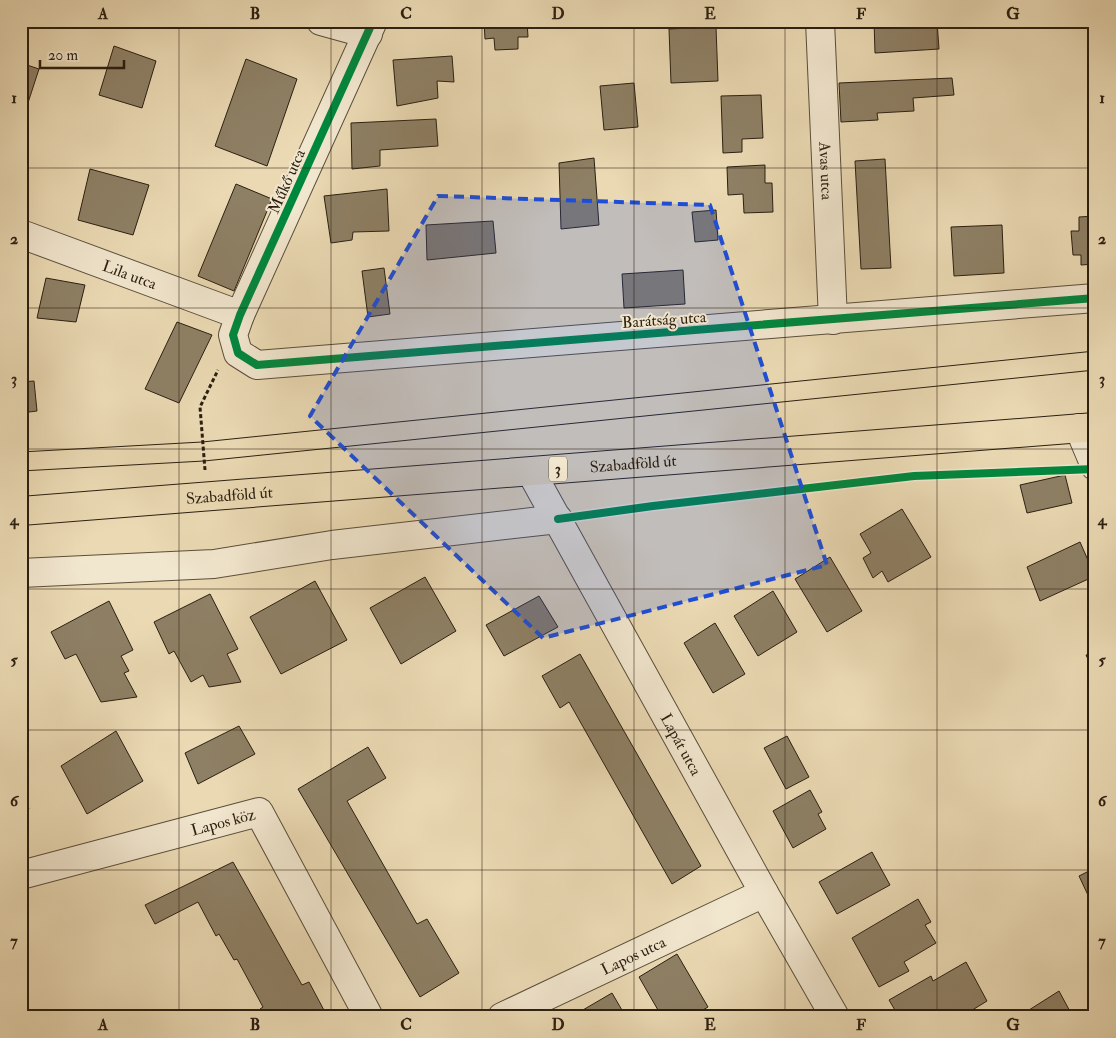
<svg xmlns="http://www.w3.org/2000/svg" width="1116" height="1038" font-family="'IM FELL Double Pica',serif">
<style>
.building{fill:#8e8065;stroke:#2b1f11}
.lines{fill:none;stroke-linecap:round;stroke-linejoin:round}
.minor-casing{stroke:#5b4e3a;stroke-width:30}
.major-casing{stroke:#2b1f11;stroke-width:30}
.path{stroke:#2b1f11;stroke-width:3;stroke-dasharray:4 2.5;stroke-linecap:butt}
.minor{stroke:#f1e6ce;stroke-width:28}
.major{stroke:#ead9b3;stroke-width:28}
.tram{stroke:#2b1f11;stroke-width:1}
.cycleway-casing{stroke:#f1e6ce;stroke-width:11}
.cycleway{stroke:#00873e;stroke-width:8}
.marked{fill:#1d4ed8;fill-opacity:0.2;stroke:#1d4ed8;stroke-width:4;stroke-dasharray:10 6;stroke-linejoin:round}
.grid{fill:none;stroke:#2b1f11;stroke-width:1;stroke-opacity:0.55}
.labels{text-anchor:middle;stroke-width:4;stroke-linejoin:round;paint-order:stroke}
.shield{fill:#f1e6ce;stroke:#665b4a;stroke-width:1}
.shield-label{font-size:15px;font-weight:bold;fill:#2b1f11}
.street-label{font-size:16px;fill:#2b1f11;stroke:#f1e6ce}
.neatline{fill:none;stroke:#2b1f11;stroke-width:2}
.grid-label{font-size:16px;text-anchor:middle;font-weight:bold;fill:#2b1f11}
</style>
<rect width="100%" height="100%" fill="#ead9b3"/>
<filter id="stains"><feTurbulence type="fractalNoise" baseFrequency=".004" numOctaves="4"/><feColorMatrix values="0 0 0 0 .2 0 0 0 0 .09 0 0 0 0 .02 0 0 0 .5 -.17"/></filter>
<radialGradient id="worn" r=".72"><stop offset=".6" stop-color="#630" stop-opacity="0"/><stop offset="1" stop-color="#630" stop-opacity=".3"/></radialGradient>
<!-- building -->
<g class="building">
<polygon points="484,21 527,21 528,37 518,37 518,49 495,50 494,38 485,39"/>
<polygon points="874,21 937,21 939,49 875,53"/>
<polygon points="716,27 718,81 671,83 669,29"/>
<polygon points="114,46 156,61 142,108 99,95"/>
<polygon points="452,56 454,82 437,81 438,98 397,106 393,60"/>
<polygon points="246,59 297,79 267,166 215,146"/>
<polygon points="21,63 39,69 24,115 21,114"/>
<polygon points="952,78 954,95 913,98 914,111 877,113 878,120 841,122 839,83"/>
<polygon points="634,83 638,127 604,130 600,86"/>
<polygon points="761,95 763,138 742,139 742,152 723,153 721,96"/>
<polygon points="436,119 438,146 380,150 380,166 352,169 351,123"/>
<polygon points="594,158 599,225 561,229 559,163"/>
<polygon points="885,159 891,268 861,269 855,161"/>
<polygon points="765,165 765,183 772,183 773,212 744,213 743,194 728,195 727,167"/>
<polygon points="90,169 149,185 133,235 78,220"/>
<polygon points="236,184 272,199 234,291 198,276"/>
<polygon points="387,189 389,231 353,232 352,240 331,243 324,196"/>
<polygon points="716,210 718,240 695,242 692,212"/>
<polygon points="1095,216 1095,264 1081,265 1081,255 1073,255 1071,231 1079,231 1079,217"/>
<polygon points="493,221 496,253 427,260 426,225"/>
<polygon points="1002,225 1004,273 954,276 951,227"/>
<polygon points="384,268 390,314 368,317 362,271"/>
<polygon points="683,270 685,304 624,308 622,274"/>
<polygon points="46,278 85,285 76,322 37,318"/>
<polygon points="177,322 212,335 179,403 145,389"/>
<polygon points="34,381 37,411 21,413 21,382"/>
<polygon points="1065,475 1072,503 1027,513 1020,485"/>
<polygon points="902,509 931,557 888,582 882,571 873,578 863,558 871,553 860,534"/>
<polygon points="1080,542 1095,576 1040,601 1027,567"/>
<polygon points="830,557 862,611 827,632 795,579"/>
<polygon points="425,577 456,631 401,664 370,608"/>
<polygon points="315,581 347,640 281,674 250,617"/>
<polygon points="773,591 797,632 758,656 734,616"/>
<polygon points="210,594 238,649 227,654 241,682 209,687 203,675 191,682 174,651 169,654 154,622"/>
<polygon points="539,596 558,627 504,656 486,625"/>
<polygon points="109,601 133,650 121,656 129,671 124,673 137,697 101,702 76,654 65,659 51,632"/>
<polygon points="715,623 745,674 713,693 684,643"/>
<polygon points="1095,652 1095,674 1086,655"/>
<polygon points="580,654 701,866 672,884 569,702 560,708 542,676"/>
<polygon points="239,726 255,754 198,784 185,753"/>
<polygon points="116,731 143,781 87,814 61,766"/>
<polygon points="787,736 809,777 786,789 764,748"/>
<polygon points="368,747 386,778 347,801 417,924 427,919 459,973 420,997 298,789"/>
<polygon points="810,790 822,812 818,814 826,829 793,848 773,811"/>
<polygon points="21,794 29,809 21,813"/>
<polygon points="872,852 890,885 837,914 819,882"/>
<polygon points="233,862 302,985 309,982 326,1014 321,1017 264,1017 260,1009 263,1007 237,959 234,960 219,934 216,936 198,902 155,924 145,905"/>
<polygon points="1095,868 1095,910 1079,876"/>
<polygon points="918,899 931,922 925,925 936,943 904,962 909,971 879,987 852,938"/>
<polygon points="677,954 708,1007 691,1017 662,1017 639,977"/>
<polygon points="966,962 987,1001 961,1017 899,1017 889,1000 931,976 933,981"/>
<polygon points="1059,991 1073,1017 1034,1017 1029,1010"/>
<polygon points="612,993 626,1017 577,1017 576,1014"/>
</g>
<g class="lines">
<defs>
<g id="minor">
<polyline points="321,21 368,34"/>
<polyline points="373,21 240,315 233,335 238,353 257,365 1095,298"/>
<path id="s1" d="M820,21L833,320"/>
<path id="s2" d="M21,234L240,315"/>
<polyline points="1079,428 1095,466"/>
<path id="s3" d="M531,472L764,893L835,1017"/>
<polyline points="21,573 214,564 332,545 558,519"/>
<path id="s4" d="M21,875L259,812L369,1017"/>
<path id="s5" d="M502,1017L764,893"/>
</g>
<g id="major">
<path id="s6" d="M21,511L1095,427"/>
</g>
</defs>
<!-- minor casing -->
<use href="#minor" class="minor-casing"/>
<!-- major casing -->
<use href="#major" class="major-casing"/>
<!-- path -->
<polyline class="path" points="205,470 200,407 218,370"/>
<!-- minor -->
<use href="#minor" class="minor"/>
<!-- major -->
<use href="#major" class="major"/>
<!-- tram -->
<g class="tram">
<polyline points="21,452 202,442 1095,351"/>
<polyline points="21,471 204,461 1095,370"/>
</g>
<defs>
<g id="cycleway">
<polyline points="373,21 240,315 233,335 238,353 257,365 1095,298"/>
<polyline points="558,519 653,506 914,476 1095,469"/>
</g>
</defs>
<!-- cycleway casing -->
<use href="#cycleway" class="cycleway-casing"/>
<!-- cycleway -->
<use href="#cycleway" class="cycleway"/>
</g>
<!-- marked area -->
<path class="marked" d="M438,196L710,205L827,565L543,638L310,416Z"/>
<!-- grid -->
<path class="grid" d="M179,21V1017M331,21V1017M482,21V1017M634,21V1017M785,21V1017M937,21V1017M21,168H1095M21,308H1095M21,449H1095M21,589H1095M21,730H1095M21,870H1095"/>
<g class="labels">
<!-- shield labels -->
<rect class="shield" x="549" y="456.5" width="18" height="25" rx="4"/>
<g class="shield-label">
<text x="558" y="474">3</text>
</g>
<!-- street labels -->
<g class="street-label">
<text dy="6" stroke="none"><textPath href="#s1" startOffset="150">Avas utca</textPath></text>
<text transform="translate(286 181) rotate(-66)" y="6">Műkő utca</text>
<text dy="6" stroke="none"><textPath href="#s2" startOffset="116">Lila utca</textPath></text>
<text transform="translate(664 319) rotate(-4)" y="6">Barátság utca</text>
<text dy="6" stroke="none"><textPath href="#s6" startOffset="614">Szabadföld út</textPath></text>
<text dy="6" stroke="none"><textPath href="#s6" startOffset="209">Szabadföld út</textPath></text>
<text dy="6" stroke="none"><textPath href="#s3" startOffset="311">Lapát utca</textPath></text>
<text dy="6" stroke="none"><textPath href="#s4" startOffset="209">Lapos köz</textPath></text>
<text dy="6" stroke="none"><textPath href="#s5" startOffset="145">Lapos utca</textPath></text>
</g>
</g>
<!-- margin -->
<rect width="1116" height="1038" fill="none" stroke="#ead9b3" stroke-width="55"/>
<!-- scale -->
<path d="M40 60v8h84v-8" fill="none" stroke="#2b1f11" stroke-width="2.5"/>
<text x="48" y="60" font-size="15" fill="#2b1f11" stroke="#f1e6ce" stroke-width="4" paint-order="stroke">20 m</text>
<rect x="28" y="28" width="1060" height="982" class="neatline"/>
<g class="grid-label">
<text x="103" y="19">A</text>
<text x="255" y="19">B</text>
<text x="406" y="19">C</text>
<text x="558" y="19">D</text>
<text x="710" y="19">E</text>
<text x="861" y="19">F</text>
<text x="1013" y="19">G</text>
<text x="14" y="103">1</text>
<text x="1102" y="103">1</text>
<text x="14" y="244">2</text>
<text x="1102" y="244">2</text>
<text x="14" y="384">3</text>
<text x="1102" y="384">3</text>
<text x="14" y="525">4</text>
<text x="1102" y="525">4</text>
<text x="14" y="665">5</text>
<text x="1102" y="665">5</text>
<text x="14" y="806">6</text>
<text x="1102" y="806">6</text>
<text x="14" y="946">7</text>
<text x="1102" y="946">7</text>
<text x="103" y="1030">A</text>
<text x="255" y="1030">B</text>
<text x="406" y="1030">C</text>
<text x="558" y="1030">D</text>
<text x="710" y="1030">E</text>
<text x="861" y="1030">F</text>
<text x="1013" y="1030">G</text>
</g>
<rect width="100%" height="100%" filter="url(#stains)"/>
<rect width="100%" height="100%" fill="url(#worn)"/>
</svg>
